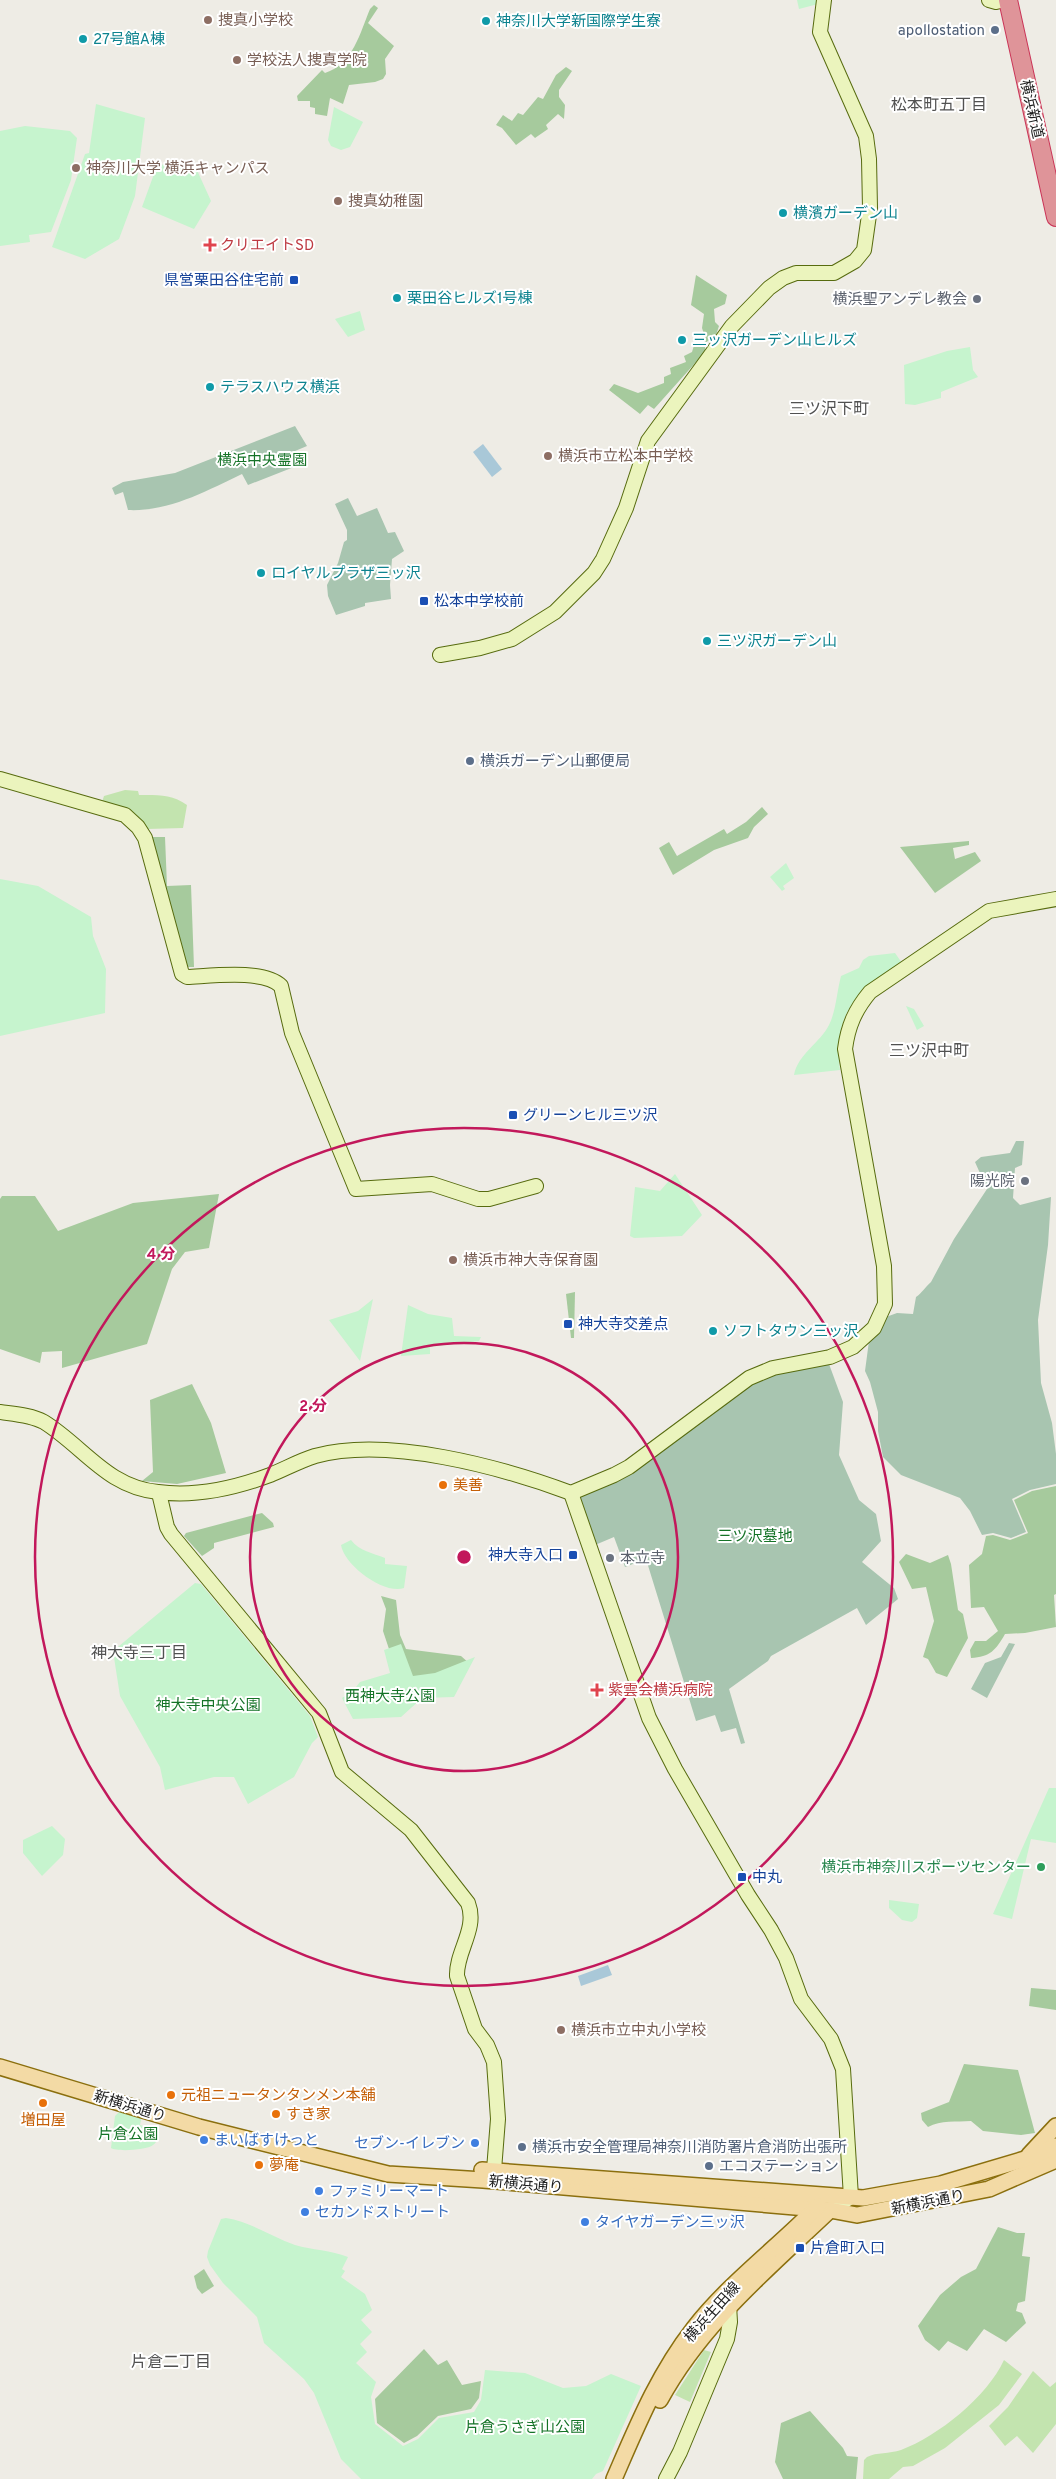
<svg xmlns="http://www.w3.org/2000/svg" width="1056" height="2479" font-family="Overpass,'Noto Sans JP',sans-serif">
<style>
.grass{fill:#c3e4af}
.forest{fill:#a6ca9d}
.cemetery{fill:#a8c5b0}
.park{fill:#c6f4ce}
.water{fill:#a9c8d8}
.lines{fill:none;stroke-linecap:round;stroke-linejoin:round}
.secondary-casing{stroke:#576b0f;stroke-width:16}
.primary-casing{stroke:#8b6f0e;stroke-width:18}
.highway-casing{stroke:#ca3457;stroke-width:20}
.secondary{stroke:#ebf4bd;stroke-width:14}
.primary{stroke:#f3daa5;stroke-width:15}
.highway{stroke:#df9499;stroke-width:18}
.ring{fill:none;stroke:#c2185b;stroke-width:2.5}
.education-dot{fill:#8d6e63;stroke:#fff;stroke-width:2}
.culture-dot{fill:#0f9aa8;stroke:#fff;stroke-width:2}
.service-dot{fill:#5c6f8a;stroke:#fff;stroke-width:2}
.health-dot{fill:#e0444e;stroke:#fff;stroke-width:2}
.transit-dot{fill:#1a4fb4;stroke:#fff;stroke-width:2}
.worship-dot{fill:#6b7280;stroke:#fff;stroke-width:2}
.food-dot{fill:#e8710a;stroke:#fff;stroke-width:2}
.leisure-dot{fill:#2e9e5b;stroke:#fff;stroke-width:2}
.shop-dot{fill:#3f7fe0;stroke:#fff;stroke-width:2}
.labels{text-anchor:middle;stroke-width:4;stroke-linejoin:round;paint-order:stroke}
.education-label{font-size:15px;fill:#785e54;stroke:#fff;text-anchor:start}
.culture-label{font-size:15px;fill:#0d838f;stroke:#fff;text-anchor:start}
.service-label{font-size:15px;fill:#4e5e75;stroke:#fff;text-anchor:start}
.street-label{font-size:15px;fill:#1e1e1e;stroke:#fff}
.health-label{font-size:15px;fill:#be3a42;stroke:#fff;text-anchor:start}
.transit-label{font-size:15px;fill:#164399;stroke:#fff;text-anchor:start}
.worship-label{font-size:15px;fill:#5b616d;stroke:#fff;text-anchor:end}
.park-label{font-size:15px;fill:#157327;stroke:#fff}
.food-label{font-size:15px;fill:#c56008;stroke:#fff;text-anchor:start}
.leisure-label{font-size:15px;fill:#27864d;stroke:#fff;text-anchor:end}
.shop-label{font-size:15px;fill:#366cbe;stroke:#fff;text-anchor:start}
.neighbourhood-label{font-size:16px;fill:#515151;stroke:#fff}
.centre{fill:#c2185b;stroke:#fff;stroke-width:2.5}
.ring-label{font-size:15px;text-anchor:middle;font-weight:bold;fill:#c2185b;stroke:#fff;stroke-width:4;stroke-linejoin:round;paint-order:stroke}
</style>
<rect width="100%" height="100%" fill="#eeece5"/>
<!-- grass -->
<g class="grass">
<path d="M125,790L138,791L139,795C157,795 172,794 187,805L183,828L147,829C135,812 121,808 102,802L104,796Z"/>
<polygon points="704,2350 711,2352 690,2402 675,2395"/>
<path d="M1004,2360L1022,2374L999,2405L945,2448L913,2466L903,2467L889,2479H863L864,2460L867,2457C877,2452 889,2454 901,2450C938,2436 987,2397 1004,2360Z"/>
<polygon points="1033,2371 1050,2387 1056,2382 1056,2424 1033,2453 1017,2436 1005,2446 989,2426 1008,2407"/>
</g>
<!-- forest -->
<g class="forest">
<path d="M374,5L378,8L368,23L394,46L385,59L386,74L383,79L375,82L349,85L343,104L330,98L327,116L315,114V108L310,107V101H298L297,96L322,70L325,73C353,64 360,33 370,9Z"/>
<polygon points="566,67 572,71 559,90 559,97 565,105 564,119 558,114 546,125 548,129 535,138 531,134 516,145 502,128 496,125 503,115 512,121 518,113 523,115 538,97 543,99 556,75"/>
<polygon points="696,275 727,295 725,304 714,309 715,322 719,326 716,335 705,343 705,352 654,409 648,405 640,414 609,390 614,384 638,393 664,383 664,377 671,374 670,368 686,362 684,356 692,352 695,342 700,341 704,334 702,328 704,314 691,305"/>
<polygon points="762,807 768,814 754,827 748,838 714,850 673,875 659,848 669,842 677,856 724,829 727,834 746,822"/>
<polygon points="150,837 165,837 167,886 191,885 194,967 186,967"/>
<polygon points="969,841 969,845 953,848 955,859 975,852 981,861 935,893 900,847"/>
<polygon points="219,1194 209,1248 185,1252 172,1269 147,1344 62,1368 62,1351 42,1352 40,1363 0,1349 0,1199 2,1196 35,1196 58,1231 133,1203"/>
<polygon points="575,1292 574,1338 571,1338 566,1294"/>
<polygon points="192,1384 211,1423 226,1473 177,1484 142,1481 153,1472 150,1400"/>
<path d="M1056,1486V1594L1054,1595L1056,1627L1025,1633L1005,1634C996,1650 990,1657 971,1658L970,1650L975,1641H986L998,1631L984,1607L971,1608L969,1565L982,1554L986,1536L993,1535L1010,1540L1028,1533L1014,1500L1032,1491Z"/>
<polygon points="262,1513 273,1523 274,1527 214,1543 214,1548 202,1556 184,1536 186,1533"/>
<polygon points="906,1554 930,1563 948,1555 951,1564 958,1610 963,1614 968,1638 947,1677 936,1673 928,1659 923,1657 934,1621 926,1587 912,1589 899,1562"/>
<polygon points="381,1596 396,1600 400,1635 406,1649 461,1656 470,1664 453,1695 397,1673 383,1631 386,1609"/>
<polygon points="1031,1988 1056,1990 1056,2010 1029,2006"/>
<path d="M964,2064L1018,2070L1035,2133L1021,2135L983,2131L971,2121C956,2122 941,2120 928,2127L922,2120L921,2113L949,2102Z"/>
<polygon points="998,2227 1017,2233 1025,2233 1022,2256 1030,2257 1025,2301 1018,2303 1016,2311 1022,2313 1026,2323 1006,2342 984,2329 967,2351 948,2341 939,2351 925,2340 918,2326 940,2295 961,2277 976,2269"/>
<polygon points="204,2269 214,2286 202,2294 197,2288 194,2276"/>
<polygon points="424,2349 438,2365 447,2360 462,2385 481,2381 479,2398 471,2409 438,2416 417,2436 404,2443 377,2423 375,2399"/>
<polygon points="810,2411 843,2448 847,2456 858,2457 856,2479 783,2479 775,2462 781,2423"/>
</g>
<!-- cemetery -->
<g class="cemetery">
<path d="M295,426L307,446L288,454L294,467L248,485L242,474C206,491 169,512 128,510L123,492L115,495L112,488L123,482L175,473Z"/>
<polygon points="348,498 357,516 377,508 388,533 395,532 404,551 392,559 390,585 391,599 365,603 365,606 336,615 328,596 327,585 338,563 344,542 347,540 347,530 335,504"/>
<path d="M1016,1141H1024L1022,1165L1015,1168L1013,1198L1020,1205L1051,1197L1048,1245L1038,1320L1041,1383L1052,1423L1056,1454V1484L1030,1490L1012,1499L1026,1532L1011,1538L993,1533L982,1535L970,1511L960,1498L901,1475L883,1457L878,1431V1412L870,1382L865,1371L869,1341L886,1317L897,1313L913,1314L916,1297C922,1293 925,1287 931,1282L954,1239L987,1189L975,1162L981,1157L1010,1153Z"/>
<polygon points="829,1364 843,1402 839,1455 859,1500 876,1514 881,1541 862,1562 894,1588 898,1599 866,1625 857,1608 771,1656 768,1661 729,1689 745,1743 741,1744 736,1728 721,1732 715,1715 696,1721 646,1559 625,1567 614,1537 595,1545 580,1497 755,1380 768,1375"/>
<polygon points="1009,1643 1015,1644 987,1698 971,1689 985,1663 1001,1657"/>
</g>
<!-- park -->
<g class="park">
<polygon points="797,0 819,0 818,4 799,9"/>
<polygon points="96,104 145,118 135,196 119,239 85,259 52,247 85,154 89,153"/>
<polygon points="334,107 363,122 350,147 341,150 331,146 328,140"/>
<polygon points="25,126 70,131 77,138 71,180 51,232 29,235 30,242 0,246 0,131"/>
<polygon points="163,164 196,168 211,201 194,229 142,207 154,174"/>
<polygon points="360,311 365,330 348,337 335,319"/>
<polygon points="970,347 973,370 978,377 941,392 941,398 915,405 905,404 904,365 947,351"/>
<polygon points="786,863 794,878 783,886 785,889 782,891 770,877"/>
<polygon points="0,879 38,886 91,917 93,936 106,969 105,1013 0,1036"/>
<path d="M895,953L902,963C856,992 833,1012 840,1070L794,1075C798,1054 820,1043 829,1025C836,1011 837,991 841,976L859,968L863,960L869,956Z"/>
<polygon points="906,1006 914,1009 924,1026 917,1030"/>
<polygon points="675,1174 702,1215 682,1236 634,1238 630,1236 635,1187 660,1191"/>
<polygon points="373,1299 360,1361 329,1320 358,1311"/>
<polygon points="408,1305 428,1314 452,1318 454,1336 481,1337 479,1341 430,1347 430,1354 401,1356"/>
<path d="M351,1540C359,1551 373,1553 385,1558V1564L407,1566L404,1588C384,1595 344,1565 341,1545Z"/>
<polygon points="195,1583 201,1584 310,1716 318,1737 312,1743 294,1777 248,1804 234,1777 214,1777 165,1790 160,1767 120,1696 113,1651"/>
<polygon points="401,1644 413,1676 435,1673 475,1657 454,1697 422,1698 401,1717 353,1719 342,1698 352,1692 360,1682 390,1673 384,1650"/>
<polygon points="1049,1788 1056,1788 1056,1843 1031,1839 1012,1919 993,1914"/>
<polygon points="52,1826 65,1839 63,1855 42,1876 23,1853 23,1840"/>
<polygon points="889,1900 919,1904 917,1918 912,1922 902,1920 889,1908"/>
<path d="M120,2111L142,2115L140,2125L159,2131C158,2136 158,2142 153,2145C147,2150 117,2152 111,2148L115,2116Z"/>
<path d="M226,2218C251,2222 272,2237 295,2245C312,2250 331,2250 348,2257L342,2269L345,2271L341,2277L365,2294L372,2310L361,2320L372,2332L360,2344L367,2352L356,2363L376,2382L371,2397L375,2424L403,2446L418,2439L439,2418L474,2412L481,2400L485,2370L525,2373L563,2388L586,2386L611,2374L641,2386L603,2471L596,2474L592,2479H361L341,2459L314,2393L304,2379L264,2343L257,2317L223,2283L210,2265L207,2257L208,2251L221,2219Z"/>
</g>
<!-- water -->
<g class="water">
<polygon points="483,444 502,469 492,477 473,452"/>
<polygon points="608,1965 612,1975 581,1986 578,1976"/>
</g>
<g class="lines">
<defs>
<g id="secondary">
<polyline points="989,0 996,2 1004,0"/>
<polyline points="440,655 480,648 512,639 555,612 594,573 603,559 626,508 648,441 732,326 769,288 783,278 796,273 834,273 855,261 864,250 870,208 869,159 866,136 820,32 824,0"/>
<path d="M0,779L125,815L138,827L145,838L182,974L187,977C211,976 264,969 281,986L292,1033L356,1189L432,1184L478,1199H489L536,1186"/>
<path d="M0,1412C14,1414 31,1415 44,1422C84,1447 107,1487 158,1492C195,1497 235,1488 270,1475C285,1469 299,1461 315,1456C388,1436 501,1467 571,1493L614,1475L629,1467L749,1378L773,1368L830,1357L853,1347L874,1328L885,1304L884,1266L845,1049C848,1026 855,1010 870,992L989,911L1056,899"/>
<path d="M159,1493L167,1527L171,1534L319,1713L342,1772L411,1830L468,1903C478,1929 456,1951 457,1976L475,2029L487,2045L494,2062L498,2119L494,2170"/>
<polyline points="571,1493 649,1718 675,1769 748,1895 771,1930 786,1958 801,1999 831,2039 843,2069 851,2197 830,2210"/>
<polyline points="666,2479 680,2452 727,2339 730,2322 729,2305"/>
</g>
<g id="primary">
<polyline points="0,2067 199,2127 388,2174 483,2180 830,2210 857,2215 989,2189 1056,2160"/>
<polyline points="1029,2155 1056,2126"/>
<polyline points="482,2170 863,2198 941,2184 1025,2159 1056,2146"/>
<path d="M660,2400C702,2323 768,2269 830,2210"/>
<path d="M614,2479C637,2426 658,2374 694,2328C729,2283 778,2247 818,2206"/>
</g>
<polyline id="highway" points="1008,0 1056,217"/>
</defs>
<!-- secondary casing -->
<use href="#secondary" class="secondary-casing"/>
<!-- primary casing -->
<use href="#primary" class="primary-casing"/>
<!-- highway casing -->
<use href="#highway" class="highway-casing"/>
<!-- secondary -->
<use href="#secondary" class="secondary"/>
<!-- primary -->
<use href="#primary" class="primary"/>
<!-- highway -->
<use href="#highway" class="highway"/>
</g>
<!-- distance rings -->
<g class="ring">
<circle cx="464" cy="1557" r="214"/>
<circle cx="464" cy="1557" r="429"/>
</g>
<!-- markers -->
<g class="education-dot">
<circle cx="208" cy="20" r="5"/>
<circle cx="237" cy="60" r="5"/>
<circle cx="76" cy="168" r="5"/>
<circle cx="338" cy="201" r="5"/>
<circle cx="548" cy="456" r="5"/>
<circle cx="453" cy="1260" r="5"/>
<circle cx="561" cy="2030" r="5"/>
</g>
<g class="culture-dot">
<circle cx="486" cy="21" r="5"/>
<circle cx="83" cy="39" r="5"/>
<circle cx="783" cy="213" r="5"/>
<circle cx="397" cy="298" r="5"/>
<circle cx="682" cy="340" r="5"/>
<circle cx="210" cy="387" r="5"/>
<circle cx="261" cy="573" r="5"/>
<circle cx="707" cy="641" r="5"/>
<circle cx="713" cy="1331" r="5"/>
</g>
<g class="service-dot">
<circle cx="995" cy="30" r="5"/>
<circle cx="470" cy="761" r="5"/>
<circle cx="522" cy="2147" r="5"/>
<circle cx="709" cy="2166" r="5"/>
</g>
<g class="health-dot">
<path d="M207.5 237.5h5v5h5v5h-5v5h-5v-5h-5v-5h5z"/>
<path d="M594.5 1682.5h5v5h5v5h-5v5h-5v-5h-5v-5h5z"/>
</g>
<g class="transit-dot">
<rect x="289" y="275" width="10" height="10" rx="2.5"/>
<rect x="419" y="596" width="10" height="10" rx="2.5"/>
<rect x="508" y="1110" width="10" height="10" rx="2.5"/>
<rect x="563" y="1319" width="10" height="10" rx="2.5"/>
<rect x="568" y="1550" width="10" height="10" rx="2.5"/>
<rect x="737" y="1872" width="10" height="10" rx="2.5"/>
<rect x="795" y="2243" width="10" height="10" rx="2.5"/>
</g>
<g class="worship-dot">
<circle cx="977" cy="299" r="5"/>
<circle cx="1025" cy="1181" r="5"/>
<circle cx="610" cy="1558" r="5"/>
</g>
<g class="food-dot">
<circle cx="443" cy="1485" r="5"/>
<circle cx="171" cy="2095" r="5"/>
<circle cx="43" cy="2103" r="5"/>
<circle cx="276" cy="2114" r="5"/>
<circle cx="259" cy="2165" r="5"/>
</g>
<circle class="leisure-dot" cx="1041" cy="1867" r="5"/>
<g class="shop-dot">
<circle cx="204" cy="2140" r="5"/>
<circle cx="475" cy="2143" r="5"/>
<circle cx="319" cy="2191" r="5"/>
<circle cx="305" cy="2212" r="5"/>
<circle cx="585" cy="2222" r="5"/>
</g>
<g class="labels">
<!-- education labels -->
<g class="education-label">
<text x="218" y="25">捜真小学校</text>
<text x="247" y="65">学校法人捜真学院</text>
<text x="86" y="173">神奈川大学 横浜キャンパス</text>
<text x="348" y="206">捜真幼稚園</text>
<text x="558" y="461">横浜市立松本中学校</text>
<text x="463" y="1265">横浜市神大寺保育園</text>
<text x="571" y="2035">横浜市立中丸小学校</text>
</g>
<!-- culture labels -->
<g class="culture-label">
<text x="496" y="26">神奈川大学新国際学生寮</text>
<text x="93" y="44">27号館A棟</text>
<text x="793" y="218">横濱ガーデン山</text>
<text x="407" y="303">栗田谷ヒルズ1号棟</text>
<text x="692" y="345">三ッ沢ガーデン山ヒルズ</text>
<text x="220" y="392">テラスハウス横浜</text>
<text x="271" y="578">ロイヤルプラザ三ッ沢</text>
<text x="717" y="646">三ツ沢ガーデン山</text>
<text x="723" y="1336">ソフトタウン三ッ沢</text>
</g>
<!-- service labels -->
<g class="service-label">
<text x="985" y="35" text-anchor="end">apollostation</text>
<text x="480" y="766">横浜ガーデン山郵便局</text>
<text x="532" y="2152">横浜市安全管理局神奈川消防署片倉消防出張所</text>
<text x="719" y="2171">エコステーション</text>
</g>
<!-- street labels -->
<g class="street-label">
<text transform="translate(1032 109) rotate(77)" y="5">横浜新道</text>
<text transform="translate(130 2106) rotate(17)" y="5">新横浜通り</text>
<text transform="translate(526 2184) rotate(5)" y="5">新横浜通り</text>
<text transform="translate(928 2202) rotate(-11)" y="5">新横浜通り</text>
<text transform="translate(712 2312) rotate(-48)" y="5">横浜生田線</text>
</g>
<!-- health labels -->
<g class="health-label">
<text x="220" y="250">クリエイトSD</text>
<text x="608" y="1695">紫雲会横浜病院</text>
</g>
<!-- transit labels -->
<g class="transit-label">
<text x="284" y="285" text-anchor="end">県営栗田谷住宅前</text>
<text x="434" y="606">松本中学校前</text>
<text x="523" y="1120">グリーンヒル三ツ沢</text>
<text x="578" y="1329">神大寺交差点</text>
<text x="563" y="1560" text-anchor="end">神大寺入口</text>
<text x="752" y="1882">中丸</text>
<text x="810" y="2253">片倉町入口</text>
</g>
<!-- worship labels -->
<g class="worship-label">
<text x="967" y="304">横浜聖アンデレ教会</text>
<text x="1015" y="1186">陽光院</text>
<text x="620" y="1563" text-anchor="start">本立寺</text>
</g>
<!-- park labels -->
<g class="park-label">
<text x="262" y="465">横浜中央霊園</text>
<text x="755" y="1541">三ツ沢墓地</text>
<text x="390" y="1701">西神大寺公園</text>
<text x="208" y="1710">神大寺中央公園</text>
<text x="128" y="2139">片倉公園</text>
<text x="525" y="2432">片倉うさぎ山公園</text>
</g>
<!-- food labels -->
<g class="food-label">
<text x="453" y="1490">美善</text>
<text x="181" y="2100">元祖ニュータンタンメン本舗</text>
<text x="286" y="2119">すき家</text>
<text x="43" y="2125" text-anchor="middle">増田屋</text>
<text x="269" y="2170">夢庵</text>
</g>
<!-- leisure labels -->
<g class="leisure-label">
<text x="1031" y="1872">横浜市神奈川スポーツセンター</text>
</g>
<!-- shop labels -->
<g class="shop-label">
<text x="214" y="2145">まいばすけっと</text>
<text x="465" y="2148" text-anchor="end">セブン-イレブン</text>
<text x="329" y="2196">ファミリーマート</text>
<text x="315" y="2217">セカンドストリート</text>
<text x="595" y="2227">タイヤガーデン三ッ沢</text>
</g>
<!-- neighbourhood labels -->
<g class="neighbourhood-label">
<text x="939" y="110">松本町五丁目</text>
<text x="829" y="414">三ツ沢下町</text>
<text x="929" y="1056">三ツ沢中町</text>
<text x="139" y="1658">神大寺三丁目</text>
<text x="171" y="2367">片倉二丁目</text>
</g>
</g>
<circle cx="464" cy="1557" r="8" class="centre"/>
<g class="ring-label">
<text x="161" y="1259">4 分</text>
<text x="313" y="1411">2 分</text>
</g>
</svg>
